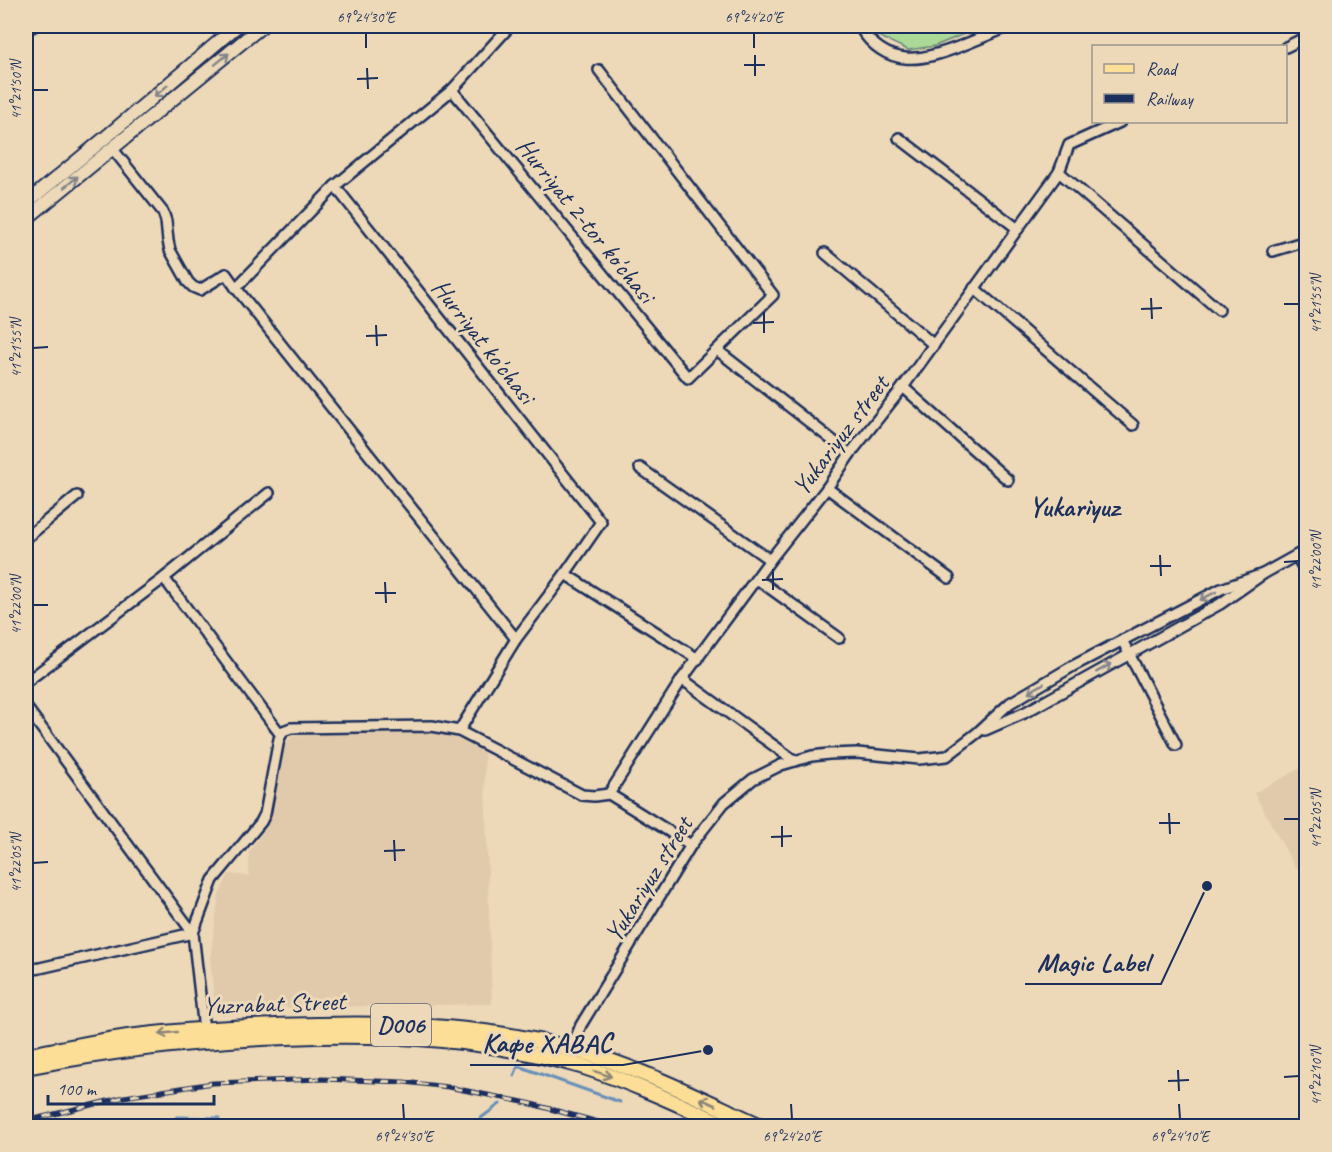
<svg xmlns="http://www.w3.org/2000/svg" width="1332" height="1152" font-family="Caveat,sans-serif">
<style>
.built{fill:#e1caab}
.green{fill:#abd997;stroke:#63847a;stroke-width:1.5}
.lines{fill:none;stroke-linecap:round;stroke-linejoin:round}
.stream{stroke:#6890bb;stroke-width:3}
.street-casing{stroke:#1b2f5e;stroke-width:14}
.secondary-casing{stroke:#1b2f5e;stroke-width:16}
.primary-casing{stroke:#1b2f5e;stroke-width:18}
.street{stroke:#edd9b7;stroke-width:9}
.secondary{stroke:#edd9b7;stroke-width:12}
.primary{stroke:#fcde96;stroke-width:14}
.rail-casing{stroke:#1b2f5e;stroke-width:5}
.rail{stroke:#edd9b7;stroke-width:3;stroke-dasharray:9;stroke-linecap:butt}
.oneway{stroke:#84848a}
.oneway2{stroke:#8c867a}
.ticks{fill:none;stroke:#1b2f5e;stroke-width:2}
.labels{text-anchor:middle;stroke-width:6;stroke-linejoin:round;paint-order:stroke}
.shield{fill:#edd9b7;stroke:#5a6279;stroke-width:1.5}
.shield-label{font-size:24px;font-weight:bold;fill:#1b2f5e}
.street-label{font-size:26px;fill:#1b2f5e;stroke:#edd9b7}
.quarter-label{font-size:28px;font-weight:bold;fill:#1b2f5e;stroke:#edd9b7}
.leader{fill:none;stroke:#1b2f5e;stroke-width:2}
.callout-dot{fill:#1b2f5e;stroke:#edd9b7;stroke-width:2}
.callout-label{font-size:27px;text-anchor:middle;font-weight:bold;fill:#1b2f5e;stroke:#edd9b7;stroke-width:6;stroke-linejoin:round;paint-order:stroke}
.neatline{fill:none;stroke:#1b2f5e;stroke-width:2}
.ticks-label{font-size:15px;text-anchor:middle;fill:#1b2f5e}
</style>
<rect width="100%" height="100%" fill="#edd9b7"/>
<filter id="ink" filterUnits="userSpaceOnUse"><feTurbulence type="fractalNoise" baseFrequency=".0167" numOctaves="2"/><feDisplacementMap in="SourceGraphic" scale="12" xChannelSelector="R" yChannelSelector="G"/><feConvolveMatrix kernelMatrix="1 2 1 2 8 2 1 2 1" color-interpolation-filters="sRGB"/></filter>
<g filter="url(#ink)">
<!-- built -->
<g class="built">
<polygon points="435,731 484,748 492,1004 215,1009 210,958 219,895 229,874 249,876 249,852 266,827 283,745 292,736"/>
<polygon points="1306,765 1306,864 1296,869 1254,793"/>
</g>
<!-- green -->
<polygon class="green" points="873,26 983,26 935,46 908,50 880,37"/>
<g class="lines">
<!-- stream -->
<g class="stream">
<polyline points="514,1076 518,1066 620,1102"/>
<polyline points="166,1126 177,1117 219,1118"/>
<polyline points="470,1126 500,1104"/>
</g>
<defs>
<g id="street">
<path d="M859,26C887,71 924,61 966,44C981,38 995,32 1010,26"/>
<polyline points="26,30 34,26"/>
<polyline points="1286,47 1306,37"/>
<polyline points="452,90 688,378 773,295 599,70"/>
<polyline points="899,138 1018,229"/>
<polyline points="112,148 163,212 166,221 168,241 170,250 188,282 193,287 200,290 226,274 236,288 516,639"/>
<polyline points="1059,172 1219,310"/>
<polyline points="335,186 601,522 565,574 516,639 459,731"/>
<polyline points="1273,251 1306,241"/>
<polyline points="825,253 934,345"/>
<polyline points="236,288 335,186 452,90 510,26"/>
<polyline points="974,288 1133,425"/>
<polyline points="717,350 850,454"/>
<polyline points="903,387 1008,480"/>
<polyline points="640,468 770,560"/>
<polyline points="827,488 949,578"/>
<polyline points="26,538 77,496"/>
<polyline points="1297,556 1306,573"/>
<polyline points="565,574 698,659"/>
<polyline points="164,578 281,735"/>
<polyline points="757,579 839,638"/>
<polyline points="1122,640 1176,745"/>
<polyline points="682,679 795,761"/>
<polyline points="26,682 164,578 269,493"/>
<polyline points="26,707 193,933 213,880 261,822 265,814 279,739 283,731 291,728 432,726 459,731 582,795 594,796 609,794 691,845"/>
<polyline points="985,730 1024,713 1220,604 1263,574 1306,550"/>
<polyline points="609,794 682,679 770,560 827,488 850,454 903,387 1059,172 1069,145 1120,122"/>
<polyline points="26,970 40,968 193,933 204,1030"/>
<polyline points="570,1052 581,1025 691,845 724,803 753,779 781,765 812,756 829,754 857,753 919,759 947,756 977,733 1010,703 1073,666 1221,589 1263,574"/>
</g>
<g id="secondary">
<polyline points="26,203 105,138 237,26"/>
<polyline points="26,219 262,26"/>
</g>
<g id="primary">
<path d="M26,1056C60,1049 94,1042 128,1037C192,1029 255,1026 319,1025C404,1023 489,1027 572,1049C638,1067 699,1098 761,1126"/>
<path d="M26,1067C112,1050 199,1040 287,1037C387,1033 488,1038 584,1067C634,1083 680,1105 727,1126"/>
</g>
</defs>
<!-- street casing -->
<use href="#street" class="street-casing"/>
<!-- secondary casing -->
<use href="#secondary" class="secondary-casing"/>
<!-- primary casing -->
<use href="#primary" class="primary-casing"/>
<!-- street -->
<use href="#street" class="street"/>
<!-- secondary -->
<use href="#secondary" class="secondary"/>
<!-- primary -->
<use href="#primary" class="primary"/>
<defs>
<polyline id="rail" points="26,1121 124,1097 213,1083 321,1079 404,1082 448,1087 528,1103 613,1126"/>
</defs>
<!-- rail casing -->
<use href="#rail" class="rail-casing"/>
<!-- rail -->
<use href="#rail" class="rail"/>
</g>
<!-- one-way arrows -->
<defs><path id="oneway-shaft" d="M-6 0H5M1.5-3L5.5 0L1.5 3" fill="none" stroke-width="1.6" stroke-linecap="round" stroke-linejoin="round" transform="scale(1.5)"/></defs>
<g class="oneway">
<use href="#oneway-shaft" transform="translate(222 59) rotate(-39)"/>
<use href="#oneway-shaft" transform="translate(161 91) rotate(139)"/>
<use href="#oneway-shaft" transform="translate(71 182) rotate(-39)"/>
<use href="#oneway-shaft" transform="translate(1208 596) rotate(153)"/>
<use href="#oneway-shaft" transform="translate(1104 668) rotate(-29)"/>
<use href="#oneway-shaft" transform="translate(1036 688) rotate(150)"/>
</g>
<g class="oneway2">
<use href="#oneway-shaft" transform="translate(168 1033) rotate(174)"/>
<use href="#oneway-shaft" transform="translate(603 1074) rotate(19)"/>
<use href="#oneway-shaft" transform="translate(708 1102) rotate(-156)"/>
</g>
</g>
<!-- ticks -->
<path class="ticks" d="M366,33V48M754,33V48M755,55V76M744,65H765M367,68L368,89M357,79L378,78M33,90H48M1151,298L1152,319M1284,304H1299M1141,309L1162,308M764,312V333M753,323L774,322M376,325L377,346M366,336L387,335M33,348L48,347M1160,555L1161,576M1284,562L1299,561M1150,566H1171M773,569V590M762,580L783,579M385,582L386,603M375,593H396M33,605H48M1169,813L1170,834M1284,819H1299M1159,823H1180M782,826V847M771,837L792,836M394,840L395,861M384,851L405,850M33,863L48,862M1178,1070L1179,1091M1284,1077L1299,1076M1168,1081L1189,1080M403,1104L404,1119M791,1104L792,1119M1179,1104L1180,1119"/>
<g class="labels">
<!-- shield labels -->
<rect class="shield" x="371" y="1004" width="60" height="42" rx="4.5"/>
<g class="shield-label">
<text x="401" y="1033">D006</text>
</g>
<!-- street labels -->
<g class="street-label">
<text transform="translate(586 220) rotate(51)" y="9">Hurriyat 2-tor ko'chasi</text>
<text transform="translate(484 341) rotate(52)" y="9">Hurriyat ko'chasi</text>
<text transform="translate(840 435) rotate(-53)" y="9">Yukariyuz street</text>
<text transform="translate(648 879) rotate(-58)" y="9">Yukariyuz street</text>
<text transform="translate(274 1003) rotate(-2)" y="9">Yuzrabat Street</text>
</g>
<!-- quarter labels -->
<g class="quarter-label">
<text x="1074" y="516">Yukariyuz</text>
</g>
</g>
<!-- callouts -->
<path class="leader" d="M1207 886L1161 984H1025M708 1050L623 1065H470"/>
<g class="callout-dot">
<circle cx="1207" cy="886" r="6"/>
<circle cx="708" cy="1050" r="6"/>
</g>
<g class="callout-label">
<text x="1093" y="971">Magic Label</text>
<text x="547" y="1052">Кафе ХАВАС</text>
</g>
<!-- margin -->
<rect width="1332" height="1152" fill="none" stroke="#edd9b7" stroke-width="66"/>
<!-- legend -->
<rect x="1092" y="45" width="195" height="78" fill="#edd9b7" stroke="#999593" stroke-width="1.5"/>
<rect x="1104" y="64" width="30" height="9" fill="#fcde96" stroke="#999593" stroke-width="1.5"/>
<text x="1146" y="75" font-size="18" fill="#1b2f5e">Road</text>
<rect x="1104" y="94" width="30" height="9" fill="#1b2f5e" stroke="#999593" stroke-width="1.5"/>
<text x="1146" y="105" font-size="18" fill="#1b2f5e">Railway</text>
<!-- scale -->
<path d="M48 1095v9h166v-9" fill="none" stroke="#1b2f5e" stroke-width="3"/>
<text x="57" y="1095" font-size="18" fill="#1b2f5e" stroke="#edd9b7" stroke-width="4.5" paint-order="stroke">100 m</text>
<rect x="33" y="33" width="1266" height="1086" class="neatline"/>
<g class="ticks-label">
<text x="366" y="22">69°24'30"E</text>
<text x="754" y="22">69°24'20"E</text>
<text transform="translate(16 90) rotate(-90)" y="5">41°21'50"N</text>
<text transform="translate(1316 304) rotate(-90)" y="5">41°21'55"N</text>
<text transform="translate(16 348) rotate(-90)" y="5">41°21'55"N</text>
<text transform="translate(1316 561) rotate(-90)" y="5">41°22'00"N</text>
<text transform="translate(16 605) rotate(-90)" y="5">41°22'00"N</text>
<text transform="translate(1316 819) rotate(-90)" y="5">41°22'05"N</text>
<text transform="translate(16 863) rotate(-90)" y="5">41°22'05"N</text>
<text transform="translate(1316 1076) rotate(-90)" y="5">41°22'10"N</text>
<text x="404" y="1141">69°24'30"E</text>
<text x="792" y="1141">69°24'20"E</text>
<text x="1180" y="1141">69°24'10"E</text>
</g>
</svg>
